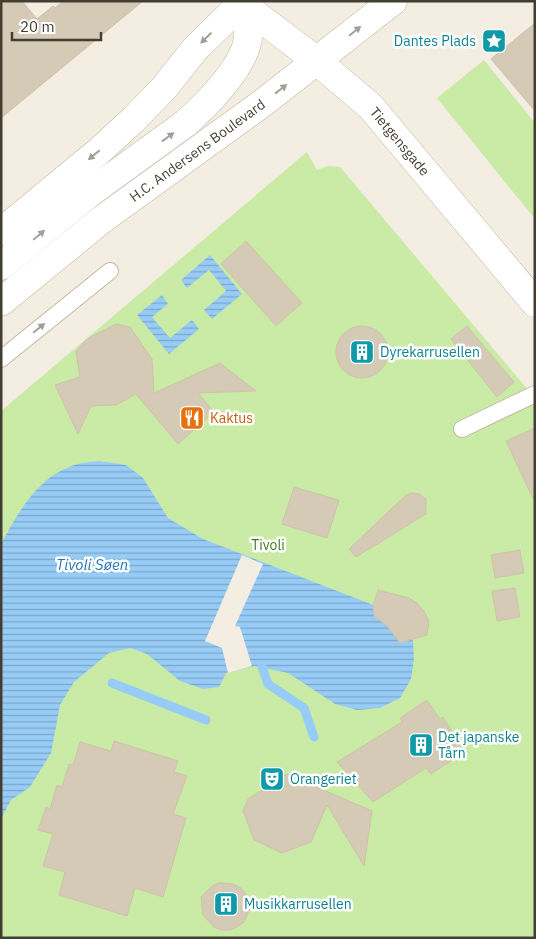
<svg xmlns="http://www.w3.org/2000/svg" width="536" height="939" font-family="'IBM Plex Sans',sans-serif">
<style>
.green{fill:#c9eba6}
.water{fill:url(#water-rules)}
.pier{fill:#f3eee1}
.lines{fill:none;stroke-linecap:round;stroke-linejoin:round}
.stream{stroke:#97ccf6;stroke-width:9}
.building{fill:#d4cab6;stroke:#d0c2a9}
.service-casing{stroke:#c1b9a6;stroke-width:18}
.tertiary-casing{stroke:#c1b9a6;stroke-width:29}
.service{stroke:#fff;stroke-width:16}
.tertiary{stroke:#fff;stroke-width:28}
.oneway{fill:#a29e98}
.labels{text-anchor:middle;stroke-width:5;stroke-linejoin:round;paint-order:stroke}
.culture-label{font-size:14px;fill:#0d838f;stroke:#fff;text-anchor:start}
.street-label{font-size:14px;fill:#443e32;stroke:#fff}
.food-label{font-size:14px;fill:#c56008;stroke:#fff;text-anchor:start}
.park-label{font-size:14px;fill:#407a21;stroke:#fff}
.water-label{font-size:15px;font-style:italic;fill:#2374b8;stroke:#fff}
</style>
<defs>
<pattern id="water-rules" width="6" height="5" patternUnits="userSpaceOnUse" patternTransform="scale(1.25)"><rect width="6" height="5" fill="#97ccf6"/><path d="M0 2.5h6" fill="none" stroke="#7da7c8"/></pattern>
</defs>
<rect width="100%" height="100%" fill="#f3eee1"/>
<!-- green -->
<g class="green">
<polygon points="484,60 535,123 535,219 437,98"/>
<polygon points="307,152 317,170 328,166 340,167 535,398 535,938 1,938 1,411"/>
</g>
<!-- water -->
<g class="water">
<polygon points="210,255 242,294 212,319 204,310 226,291 209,270 187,288 181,280"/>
<polygon points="162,295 168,304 152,317 170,338 192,320 199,329 169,354 137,315"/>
<path d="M99,461L126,465L143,478L168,518L203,539L389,611L410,630L413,642L414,658L411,679L400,698L380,708L357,710L335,704L288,673L255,666L226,673L219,687L203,689L180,681L147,654L130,648L109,653L74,682L60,705L51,753L30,787L11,800L1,819V544C17,515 35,480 69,467C78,463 89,462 99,461Z"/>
</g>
<!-- pier -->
<polygon class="pier" points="242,555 263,564 235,626 240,627 252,666 228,673 222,648 205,641"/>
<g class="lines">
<!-- stream -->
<g class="stream">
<polyline points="262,667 268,684 304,708 314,737"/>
<polyline points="112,683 206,720"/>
</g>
</g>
<!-- building -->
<g class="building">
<polygon points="1,1 22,1 37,19 53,6 55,8 63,1 143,1 1,118"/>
<polygon points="535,23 535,111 491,59"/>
<polygon points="246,241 302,303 276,326 221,264"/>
<polygon points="116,324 130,327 152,359 154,393 220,363 256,391 198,393 214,412 178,444 136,394 116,405 91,406 78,434 55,385 80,377 76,351 87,339"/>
<circle cx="362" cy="352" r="26"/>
<polygon points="467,326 514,382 497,397 451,339"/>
<polygon points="535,428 535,503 506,441"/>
<polygon points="294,487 339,500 327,538 282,524"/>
<polygon points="411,493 419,494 426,499 426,514 356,557 349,549 405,496"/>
<polygon points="520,550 524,573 495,578 491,555"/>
<polygon points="515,588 520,617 497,621 492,591"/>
<polygon points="378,590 409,598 417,603 424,611 429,621 427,635 400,643 387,626 374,616 373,606"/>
<polygon points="427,700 440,719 443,717 465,752 431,774 426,768 373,802 337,762 402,722 400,718"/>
<polygon points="114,741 178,761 174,772 187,776 173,814 186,818 163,897 135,888 127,916 59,895 65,872 43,866 53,834 38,830 46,807 50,809 57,785 62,787 69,764 73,765 80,742 111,751"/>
<polygon points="287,774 372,811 364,866 327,805 311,842 282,853 254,840 243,811 248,799"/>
<polygon points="219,883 234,884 241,888 246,894 249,901 250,908 244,922 237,927 230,930 221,930 214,927 203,915 201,897 212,886"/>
</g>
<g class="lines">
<defs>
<g id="service">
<polyline points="1,359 110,271"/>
<polyline points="462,429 535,394"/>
</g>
<g id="tertiary">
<path id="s1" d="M238,1L317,61L371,107L535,303"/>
<polyline points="1,232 98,152 133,120 164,88 195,49 244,1"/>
<path d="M1,266L91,192L186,123C207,104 251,61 248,31C248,22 243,12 241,4"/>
<path id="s2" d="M1,302L100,221L264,102L393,1"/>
</g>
</defs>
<!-- service casing -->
<use href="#service" class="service-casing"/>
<!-- tertiary casing -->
<use href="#tertiary" class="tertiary-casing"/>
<!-- service -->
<use href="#service" class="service"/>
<!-- tertiary -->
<use href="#tertiary" class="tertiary"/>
</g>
<!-- one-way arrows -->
<defs><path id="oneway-solid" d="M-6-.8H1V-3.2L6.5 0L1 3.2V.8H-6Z" transform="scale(1.25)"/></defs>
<g class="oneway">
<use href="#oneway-solid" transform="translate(355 31) rotate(-39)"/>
<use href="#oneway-solid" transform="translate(206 38) rotate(136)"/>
<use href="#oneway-solid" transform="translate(281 89) rotate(-38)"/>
<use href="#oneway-solid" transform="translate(168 137) rotate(-36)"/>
<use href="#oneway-solid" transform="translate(94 155) rotate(140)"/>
<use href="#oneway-solid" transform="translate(39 235) rotate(-40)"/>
<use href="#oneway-solid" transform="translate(39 328) rotate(-39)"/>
</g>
<!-- icons -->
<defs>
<symbol id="sight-square" viewBox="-11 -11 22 22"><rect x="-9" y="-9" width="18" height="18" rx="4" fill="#0f9aa8" stroke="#fff"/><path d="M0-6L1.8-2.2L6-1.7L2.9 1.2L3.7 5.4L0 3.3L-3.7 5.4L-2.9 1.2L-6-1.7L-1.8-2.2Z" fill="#fff"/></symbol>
<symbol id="building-square" viewBox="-11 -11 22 22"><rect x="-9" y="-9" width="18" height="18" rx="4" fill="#0f9aa8" stroke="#fff"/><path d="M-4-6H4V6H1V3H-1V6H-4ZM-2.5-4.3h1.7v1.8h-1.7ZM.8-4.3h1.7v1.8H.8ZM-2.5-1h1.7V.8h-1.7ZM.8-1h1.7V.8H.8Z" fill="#fff"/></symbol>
<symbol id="restaurant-square" viewBox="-11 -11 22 22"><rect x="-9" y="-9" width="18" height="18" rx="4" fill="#e8710a" stroke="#fff"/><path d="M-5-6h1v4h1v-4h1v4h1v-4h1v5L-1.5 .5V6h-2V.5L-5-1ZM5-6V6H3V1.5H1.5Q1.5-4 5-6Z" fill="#fff"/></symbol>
<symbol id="theatre-square" viewBox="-11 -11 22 22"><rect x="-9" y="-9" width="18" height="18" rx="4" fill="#0f9aa8" stroke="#fff"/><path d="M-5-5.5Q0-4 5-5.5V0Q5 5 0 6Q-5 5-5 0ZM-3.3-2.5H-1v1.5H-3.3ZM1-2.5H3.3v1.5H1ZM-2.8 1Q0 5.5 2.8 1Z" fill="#fff"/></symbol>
</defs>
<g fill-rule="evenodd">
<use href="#sight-square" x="480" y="27" width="28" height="28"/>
<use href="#building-square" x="348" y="338" width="28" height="28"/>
<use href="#restaurant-square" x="178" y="404" width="28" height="28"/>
<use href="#building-square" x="407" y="731" width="28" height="28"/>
<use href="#theatre-square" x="258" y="765" width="28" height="28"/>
<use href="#building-square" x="212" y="890" width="28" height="28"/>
</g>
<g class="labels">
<!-- culture labels -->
<g class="culture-label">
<text x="476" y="46" text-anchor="end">Dantes Plads</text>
<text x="380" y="357">Dyrekarrusellen</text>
<text x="438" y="742">Det japanske<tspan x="438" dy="16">Tårn</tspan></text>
<text x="290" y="784">Orangeriet</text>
<text x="244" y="909">Musikkarrusellen</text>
</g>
<!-- street labels -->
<g class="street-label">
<text dy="5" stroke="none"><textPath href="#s1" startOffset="215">Tietgensgade</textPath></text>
<text dy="5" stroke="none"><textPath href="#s2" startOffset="248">H.C. Andersens Boulevard</textPath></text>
</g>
<!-- food labels -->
<g class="food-label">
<text x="210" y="423">Kaktus</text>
</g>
<!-- park labels -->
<g class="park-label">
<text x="268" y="550">Tivoli</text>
</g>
<!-- water labels -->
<g class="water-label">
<text x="92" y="570">Tivoli Søen</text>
</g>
</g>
<!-- border -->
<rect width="536" height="939" fill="none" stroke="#443e32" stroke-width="5"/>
<!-- scale -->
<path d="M12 32v8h89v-8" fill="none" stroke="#443e32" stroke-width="2.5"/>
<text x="20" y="32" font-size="15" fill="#443e32" stroke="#ffffff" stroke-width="4" paint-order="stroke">20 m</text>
</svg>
